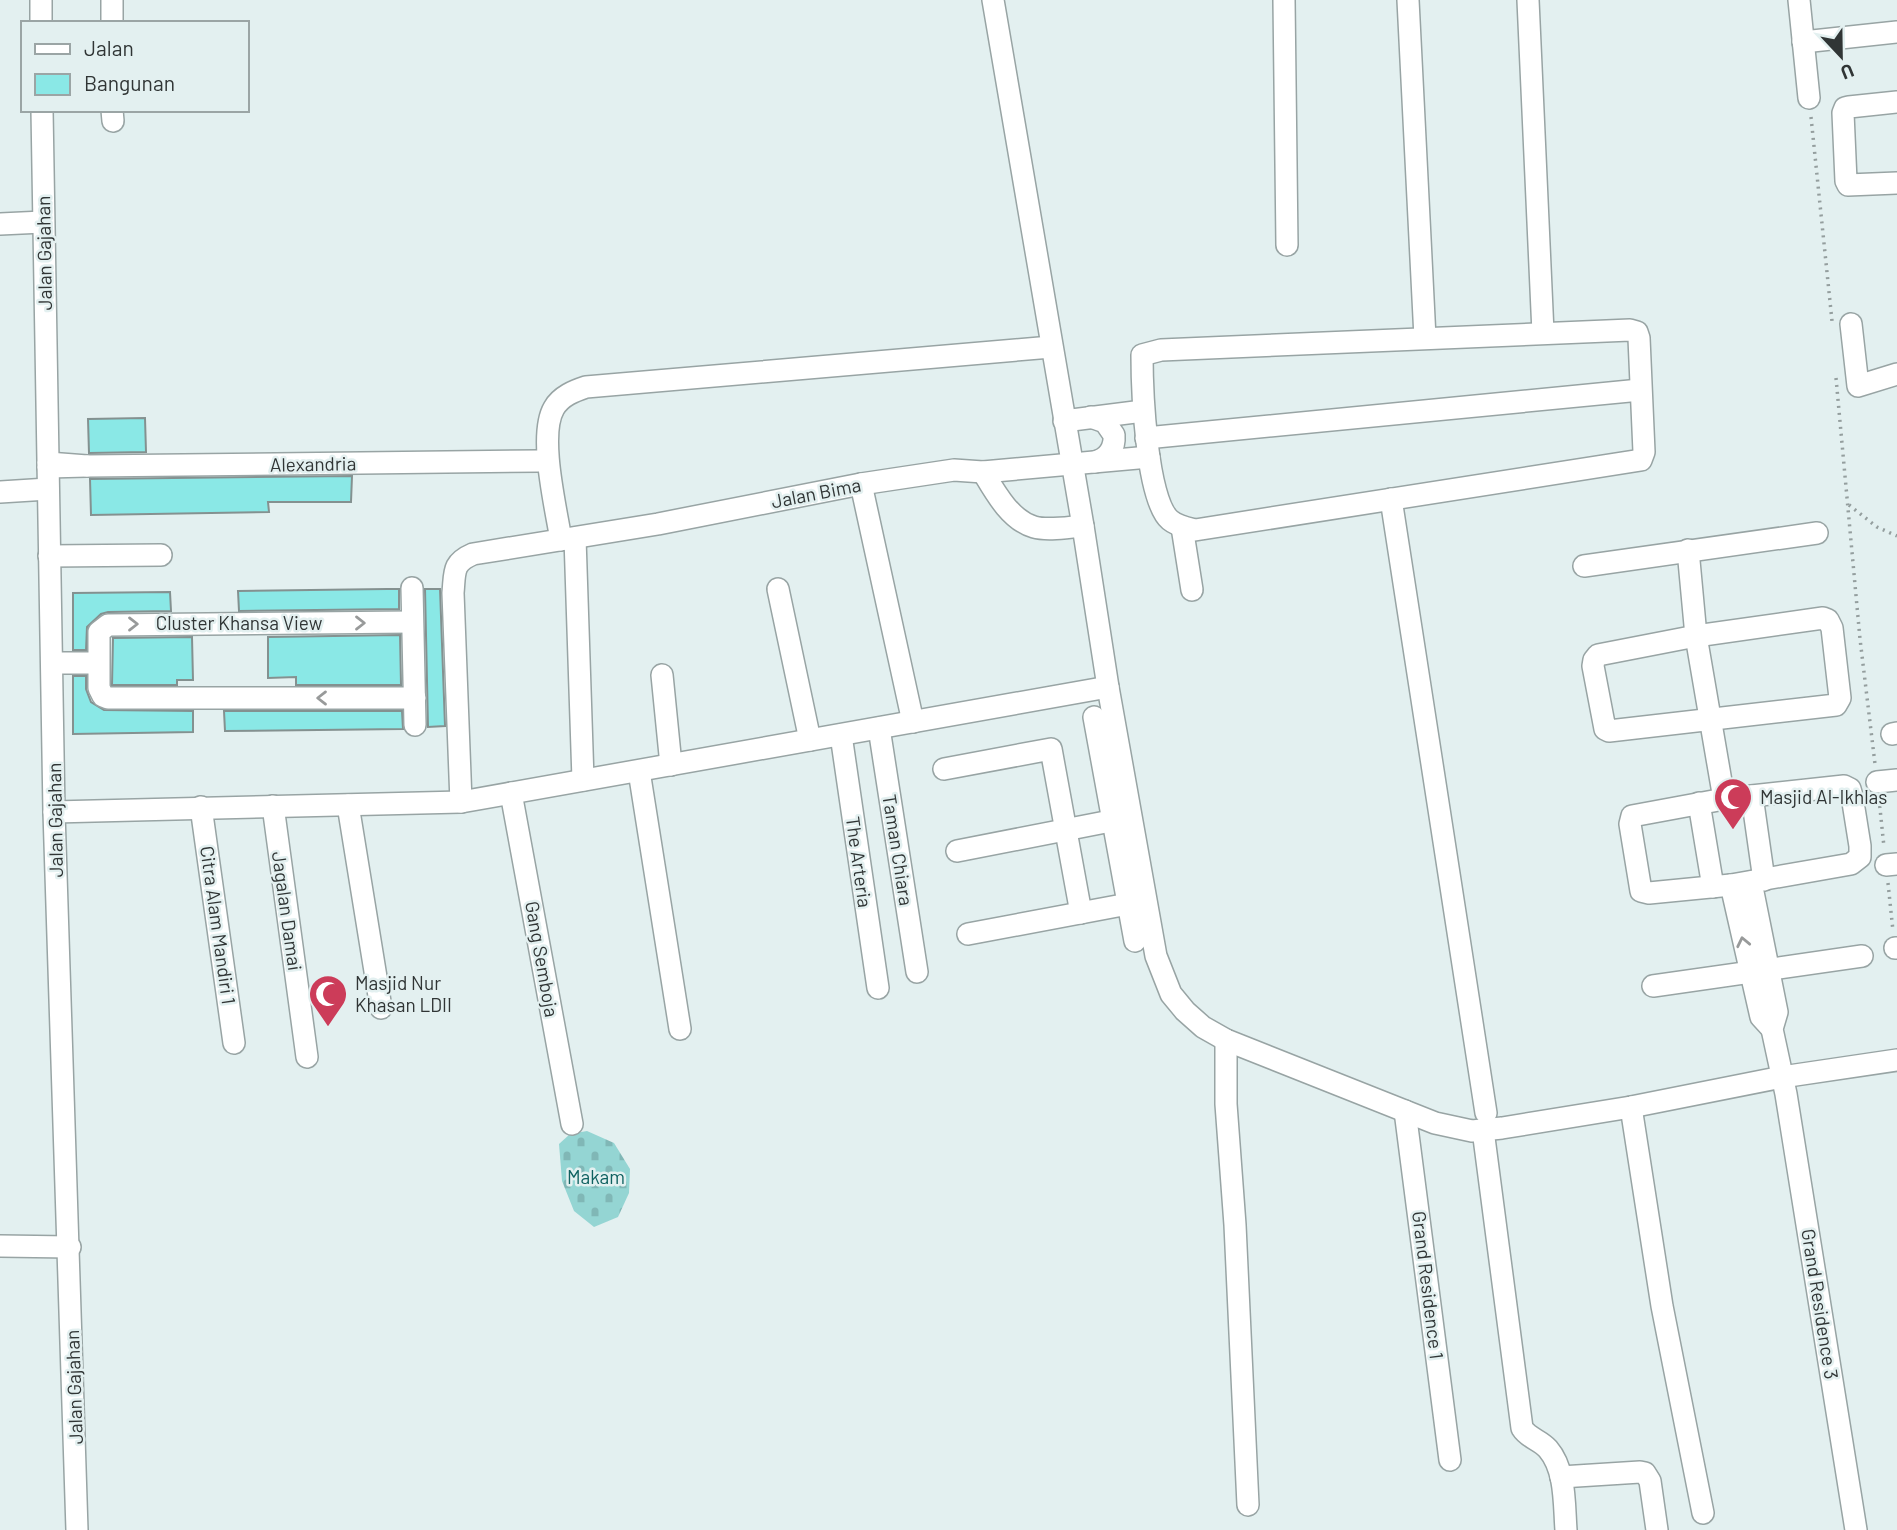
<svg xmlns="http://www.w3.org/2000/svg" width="1897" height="1530" font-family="Barlow,sans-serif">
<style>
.cemetery{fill:url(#cemetery-stones)}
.building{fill:#8ae8e6;stroke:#849190;stroke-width:2}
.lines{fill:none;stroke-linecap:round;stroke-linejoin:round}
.minor-casing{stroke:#98a4a4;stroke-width:24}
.path{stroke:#949e9e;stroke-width:3.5;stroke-dasharray:2 5;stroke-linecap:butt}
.minor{stroke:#fff;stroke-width:21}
.oneway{stroke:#989a9a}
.labels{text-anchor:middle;stroke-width:5;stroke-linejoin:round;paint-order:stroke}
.street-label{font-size:19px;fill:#303535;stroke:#e3f0f0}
.poi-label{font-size:19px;fill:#303535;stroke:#e3f0f0;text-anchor:start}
.park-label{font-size:19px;fill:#0f6160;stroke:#e3f0f0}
</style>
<defs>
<pattern id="cemetery-stones" width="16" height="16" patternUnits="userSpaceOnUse" patternTransform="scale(1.75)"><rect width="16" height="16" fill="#94d5d3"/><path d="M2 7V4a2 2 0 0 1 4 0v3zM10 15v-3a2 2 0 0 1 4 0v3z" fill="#80b7b6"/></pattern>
</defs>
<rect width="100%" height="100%" fill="#e3f0f0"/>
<!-- cemetery -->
<polygon class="cemetery" points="587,1131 614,1143 630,1169 629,1193 618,1217 594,1227 574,1211 562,1181 559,1144 570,1134"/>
<!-- building -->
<g class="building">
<polygon points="145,418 146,452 89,453 88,419"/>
<polygon points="352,476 351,502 268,502 269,512 91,515 90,479"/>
<polygon points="387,589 399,589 399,609 239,611 238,591"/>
<polygon points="425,589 440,589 445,726 428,727"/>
<polygon points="170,592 171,611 108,612 101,614 87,627 86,650 73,650 73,593"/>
<polygon points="400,635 401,685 296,685 296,677 268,678 268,637"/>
<polygon points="192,637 193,680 177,680 177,685 112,685 113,638"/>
<polygon points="73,676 86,676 86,689 91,702 104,710 193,711 193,732 73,734"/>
<polygon points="224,711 402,711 403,729 225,731"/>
</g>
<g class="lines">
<defs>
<g id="minor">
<polyline points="41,0 41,23"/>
<polyline points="112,0 112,23"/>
<polyline points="993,0 1083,526 1108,687 1156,956 1171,994 1185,1011 1203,1027 1226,1040 1435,1123 1472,1131 1502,1128 1631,1107 1782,1077 1897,1060"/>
<polyline points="1284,0 1287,245"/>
<polyline points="1408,0 1425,338"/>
<polyline points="1528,0 1543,333"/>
<polyline points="1799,0 1809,98"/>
<polyline points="1803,42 1897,32"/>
<polyline points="1897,102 1849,107 1845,108 1843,113 1846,181 1848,185 1897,183"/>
<polyline points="42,110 54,812 77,1530"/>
<polyline points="112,110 113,121"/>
<polyline points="0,224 43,222"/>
<polyline points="1851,324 1858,386 1897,374"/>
<path d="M1630,330L1637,332L1639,338L1644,452L1641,460L1195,530C1187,528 1177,526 1170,520C1146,500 1142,387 1142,355L1161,350Z"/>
<path d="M1091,417L1105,422L1114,435C1115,448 1109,458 1095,462"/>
<polyline points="1064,421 1143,411"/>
<polyline points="1146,438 1640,390"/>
<polyline points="48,463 87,466 48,467"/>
<polyline points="87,466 539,461"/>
<path d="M983,472C995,492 1010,520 1034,527C1048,531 1069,527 1083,526"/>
<polyline points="861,484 913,722"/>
<polyline points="0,492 48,489"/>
<polyline points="1391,499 1486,1113"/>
<polyline points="1182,527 1192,590"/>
<polyline points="575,538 583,780"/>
<path d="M561,540C556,508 538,435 554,408C561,396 574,391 586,387L1051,347"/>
<polyline points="1688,550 1696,636 1724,799"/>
<polyline points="49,556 161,555"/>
<polyline points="1584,566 1817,533"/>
<polyline points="412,588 415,725"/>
<polyline points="778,589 810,740"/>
<polygon points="1823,618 1828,620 1832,628 1840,698 1836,705 1609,731 1605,729 1593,666 1594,660 1598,655 1696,636"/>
<polyline points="412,622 108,625 99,632 99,688 103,696 108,698 415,698"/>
<polyline points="52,663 98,663"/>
<polyline points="662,675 671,765"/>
<polyline points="1094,717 1135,941"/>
<polyline points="879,728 917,972"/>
<polyline points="1892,734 1897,733"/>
<polyline points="841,735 878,988"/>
<polyline points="944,769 1051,749 1081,913"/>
<polyline points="639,771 680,1029"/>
<polyline points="1877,782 1897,780"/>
<polygon points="1844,786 1850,789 1852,796 1860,846 1860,857 1851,864 1731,885 1649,893 1641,891 1630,824 1632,816 1724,799"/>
<polyline points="511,793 572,1124"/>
<polyline points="1752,796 1764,880"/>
<path d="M461,802L453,593C455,572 452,563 473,554L658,524L861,484L954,470L983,472L1149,457"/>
<polyline points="1699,803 1713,887"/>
<polyline points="348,805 381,1008"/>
<polyline points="273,806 307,1057"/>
<polyline points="201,807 234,1043"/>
<polyline points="54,812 461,802 1108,687"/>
<polyline points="957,851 1126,818"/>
<polyline points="1886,865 1897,864"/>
<polyline points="1751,882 1777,1012 1772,1029 1786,1094 1856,1530"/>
<polyline points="1731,885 1761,1017 1772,1029"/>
<polyline points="968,934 1128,904"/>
<polyline points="1895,948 1897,948"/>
<polyline points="1653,986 1862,956"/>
<polyline points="1226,1040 1226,1104 1235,1225 1248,1505"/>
<polyline points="1631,1107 1662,1306 1703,1513"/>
<polyline points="1405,1111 1450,1460"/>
<path d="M1483,1130L1522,1428C1528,1438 1540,1440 1548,1449C1566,1470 1564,1504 1566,1530"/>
<polyline points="0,1246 70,1247"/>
<polyline points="1561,1477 1640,1472 1645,1473 1650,1481 1657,1530"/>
</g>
</defs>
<!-- minor casing -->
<use href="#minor" class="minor-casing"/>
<!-- path -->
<g class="path">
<polyline points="1811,117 1832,321"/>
<polyline points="1836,378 1860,639 1875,764"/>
<polyline points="1849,505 1877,527 1897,536"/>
<polyline points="1879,799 1884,847"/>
<polyline points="1888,883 1893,931"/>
</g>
<!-- minor -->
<use href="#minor" class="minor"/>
</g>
<!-- one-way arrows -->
<defs><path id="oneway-chevron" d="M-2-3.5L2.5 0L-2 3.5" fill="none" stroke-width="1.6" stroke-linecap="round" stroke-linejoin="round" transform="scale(1.75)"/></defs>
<g class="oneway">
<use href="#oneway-chevron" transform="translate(360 623)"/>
<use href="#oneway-chevron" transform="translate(133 624)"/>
<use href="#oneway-chevron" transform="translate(322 698) rotate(180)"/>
<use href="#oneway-chevron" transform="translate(1743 942) rotate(-102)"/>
</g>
<!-- icons -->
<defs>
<symbol id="mosque-pin" viewBox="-11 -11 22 30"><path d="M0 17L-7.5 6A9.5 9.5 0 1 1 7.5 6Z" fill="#cc3c59" stroke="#e3f0f0"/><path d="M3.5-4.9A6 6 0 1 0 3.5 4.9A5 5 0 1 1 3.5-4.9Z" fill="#fff"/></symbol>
</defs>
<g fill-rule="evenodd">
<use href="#mosque-pin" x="1711" y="775" width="44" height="60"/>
<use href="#mosque-pin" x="306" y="972" width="44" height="60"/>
</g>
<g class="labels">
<!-- street labels -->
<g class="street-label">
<text transform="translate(44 253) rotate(-91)" y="7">Jalan Gajahan</text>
<text transform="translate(313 464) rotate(-1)" y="7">Alexandria</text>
<text transform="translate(816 493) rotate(-11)" y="7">Jalan Bima</text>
<text x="239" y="630">Cluster Khansa View</text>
<text transform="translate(55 820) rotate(-91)" y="7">Jalan Gajahan</text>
<text transform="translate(898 850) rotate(81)" y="7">Taman Chiara</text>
<text transform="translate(859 862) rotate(82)" y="7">The Arteria</text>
<text transform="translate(287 911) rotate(82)" y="7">Jagalan Damai</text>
<text transform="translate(218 925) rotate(82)" y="7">Citra Alam Mandiri 1</text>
<text transform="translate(542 959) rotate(80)" y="7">Gang Semboja</text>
<text transform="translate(1428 1285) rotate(83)" y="7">Grand Residence 1</text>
<text transform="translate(1820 1304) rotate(81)" y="7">Grand Residence 3</text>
<text transform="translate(74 1387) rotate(-92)" y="7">Jalan Gajahan</text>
</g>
<!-- poi labels -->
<g class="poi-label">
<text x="1760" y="804">Masjid Al-Ikhlas</text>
<text x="355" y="990">Masjid Nur<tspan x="355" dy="22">Khasan LDII</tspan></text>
</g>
<!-- park labels -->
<g class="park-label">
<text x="596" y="1184">Makam</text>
</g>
</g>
<!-- legend -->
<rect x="21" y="21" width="228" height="91" fill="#e3f0f0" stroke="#9ba5a5" stroke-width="2"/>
<rect x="35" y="44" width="35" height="10" fill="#ffffff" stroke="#9ba5a5" stroke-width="2"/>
<text x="84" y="56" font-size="21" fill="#303535">Jalan</text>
<rect x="35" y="74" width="35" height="21" fill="#8ae8e6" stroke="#9ba5a5" stroke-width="2"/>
<text x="84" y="91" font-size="21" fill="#303535">Bangunan</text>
<!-- north arrow -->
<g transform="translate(1841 56) rotate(158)" stroke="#e3f0f0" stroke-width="5" paint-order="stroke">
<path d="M0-5L12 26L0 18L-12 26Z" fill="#303535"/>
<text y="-10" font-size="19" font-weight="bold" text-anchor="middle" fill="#303535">U</text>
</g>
</svg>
